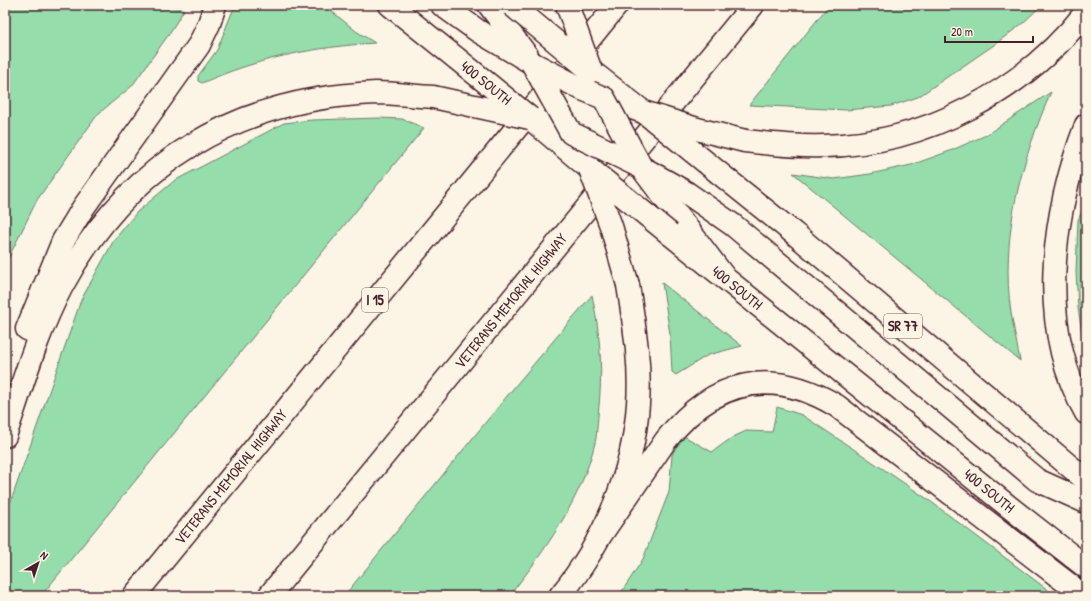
<svg xmlns="http://www.w3.org/2000/svg" width="1091" height="601" font-family="'Patrick Hand',sans-serif">
<style>
.green{fill:#95ddab;stroke:#707e6b}
.lines{fill:none;stroke-linecap:round;stroke-linejoin:round}
.secondary-casing{stroke:#4a1f2b;stroke-width:25}
.primary-casing{stroke:#4a1f2b;stroke-width:25}
.motorway-casing{stroke:#4a1f2b;stroke-width:25}
.secondary{stroke:#fcf5e5;stroke-width:22}
.primary{stroke:#fcf5e5;stroke-width:22}
.motorway{stroke:#fcf5e5;stroke-width:22}
.secondary-bridge-casing{stroke:#4a1f2b;stroke-width:25;stroke-linecap:butt}
.primary-bridge-casing{stroke:#4a1f2b;stroke-width:25;stroke-linecap:butt}
.motorway-bridge-casing{stroke:#4a1f2b;stroke-width:25;stroke-linecap:butt}
.secondary-bridge{stroke:#fcf5e5;stroke-width:22}
.primary-bridge{stroke:#fcf5e5;stroke-width:22}
.motorway-bridge{stroke:#fcf5e5;stroke-width:22}
.labels{text-anchor:middle;stroke-width:4;stroke-linejoin:round;paint-order:stroke}
.shield{fill:#fcf5e5;stroke:#7f5f63;stroke-width:1}
.shield-label{font-size:14px;font-weight:bold;fill:#4a1f2b}
.street-label{font-size:15px;fill:#4a1f2b;stroke:#fcf5e5}
</style>
<rect width="100%" height="100%" fill="#fcf5e5"/>
<filter id="ink" filterUnits="userSpaceOnUse"><feTurbulence type="fractalNoise" baseFrequency=".025" numOctaves="2"/><feDisplacementMap in="SourceGraphic" scale="8" xChannelSelector="R" yChannelSelector="G"/><feConvolveMatrix kernelMatrix="1 2 1 2 8 2 1 2 1" color-interpolation-filters="sRGB"/></filter>
<g filter="url(#ink)">
<!-- green -->
<g class="green">
<polygon points="5,5 171,5 184,10 167,37 132,86 98,114 37,200 5,265"/>
<path d="M235,5H324L356,31L375,43C315,47 258,58 202,83L198,81V76L217,50Z"/>
<polygon points="829,5 1042,5 1023,23 994,45 918,97 891,106 846,110 749,105"/>
<path d="M1051,92C1021,161 1000,237 1011,313C1014,329 1017,345 1020,361L793,173L834,179L870,174L911,165L950,151L986,135Z"/>
<polygon points="379,118 402,119 424,128 41,596 5,596 5,518 81,300 114,240 137,212 174,181 284,123 312,120"/>
<polygon points="1086,202 1086,346 1084,346 1078,308 1076,272 1078,220"/>
<polygon points="662,283 742,346 708,355 676,375 672,372 670,334"/>
<path d="M592,295C601,338 603,372 598,416C597,425 597,435 595,443C581,500 545,551 509,596H344L516,385Z"/>
<polygon points="777,407 802,415 861,454 926,498 1056,596 619,596 643,559 669,492 672,455 682,435 712,452 733,437 746,431 772,432"/>
</g>
<g class="lines">
<defs>
<g id="secondary">
<polyline points="390,5 456,58"/>
<polyline points="591,71 641,110"/>
<polyline points="531,119 590,169"/>
</g>
<g id="primary">
<polyline points="719,173 795,234 1086,480"/>
<polyline points="670,234 1013,510 1086,567"/>
</g>
<g id="motorway">
<polyline points="442,5 478,31 532,63"/>
<polyline points="489,5 528,57"/>
<polyline points="591,71 604,98 643,112"/>
<polyline points="530,118 571,133 590,169"/>
<path d="M1086,125C1052,215 1036,326 1086,413"/>
<path d="M745,141C771,144 797,147 824,146C926,144 1024,91 1086,12"/>
<polyline points="641,167 687,193 733,225 1037,480 1086,502"/>
<polyline points="644,171 725,278"/>
<polyline points="27,329 63,241 83,208 199,45 209,24 215,5"/>
<path d="M5,436C22,386 37,333 62,286C128,163 237,98 376,93C395,93 414,96 433,97"/>
<path d="M598,539L666,440C713,380 771,366 837,406L1084,596"/>
<polyline points="134,596 617,5"/>
<polyline points="269,596 753,5"/>
<path d="M560,596C605,541 633,474 638,404C641,364 634,324 628,285"/>
</g>
</defs>
<!-- secondary casing -->
<use href="#secondary" class="secondary-casing"/>
<!-- primary casing -->
<use href="#primary" class="primary-casing"/>
<!-- motorway casing -->
<use href="#motorway" class="motorway-casing"/>
<!-- secondary -->
<use href="#secondary" class="secondary"/>
<!-- primary -->
<use href="#primary" class="primary"/>
<!-- motorway -->
<use href="#motorway" class="motorway"/>
<defs>
<g id="secondary-bridge">
<polyline points="512,5 591,71"/>
<polyline points="456,58 530,118"/>
</g>
<g id="primary-bridge">
<polyline points="644,112 719,173"/>
<polyline points="590,169 670,234"/>
</g>
<g id="motorway-bridge">
<polyline points="567,5 591,71"/>
<polyline points="532,63 582,89 604,98 641,167"/>
<polyline points="532,63 571,133 641,167"/>
<polyline points="433,97 530,118"/>
<polyline points="643,112 697,129 745,141"/>
<polyline points="590,169 611,226 628,285"/>
</g>
</defs>
<!-- secondary-bridge casing -->
<use href="#secondary-bridge" class="secondary-bridge-casing"/>
<!-- primary-bridge casing -->
<use href="#primary-bridge" class="primary-bridge-casing"/>
<!-- motorway-bridge casing -->
<use href="#motorway-bridge" class="motorway-bridge-casing"/>
<!-- secondary-bridge -->
<use href="#secondary-bridge" class="secondary-bridge"/>
<!-- primary-bridge -->
<use href="#primary-bridge" class="primary-bridge"/>
<!-- motorway-bridge -->
<use href="#motorway-bridge" class="motorway-bridge"/>
</g>
</g>
<g class="labels">
<!-- shield labels -->
<g class="shield">
<rect x="362" y="288" width="26" height="24" rx="3"/>
<rect x="884" y="314" width="38" height="24" rx="3"/>
</g>
<g class="shield-label">
<text x="375" y="305">I 15</text>
<text x="903" y="331">SR 77</text>
</g>
<!-- street labels -->
<g class="street-label">
<text transform="translate(486 83) rotate(39)" y="5">400 SOUTH</text>
<text transform="translate(737 288) rotate(39)" y="5">400 SOUTH</text>
<text transform="translate(511 301) rotate(-51)" y="5">VETERANS MEMORIAL HIGHWAY</text>
<text transform="translate(231 477) rotate(-51)" y="5">VETERANS MEMORIAL HIGHWAY</text>
<text transform="translate(989 491) rotate(39)" y="5">400 SOUTH</text>
</g>
</g>
<!-- margin -->
<rect width="1091" height="601" fill="none" stroke="#fcf5e5" stroke-width="20"/>
<rect x="10" y="10" width="1071" height="581" fill="none" stroke="#4a1f2b" stroke-width="1.5" filter="url(#ink)"/>
<!-- north arrow -->
<g transform="translate(38 563) rotate(39)" stroke="#fcf5e5" stroke-width="3" paint-order="stroke">
<path d="M0-3L7 15L0 10L-7 15Z" fill="#4a1f2b"/>
<text y="-6" font-size="11" font-weight="bold" text-anchor="middle" fill="#4a1f2b">N</text>
</g>
<!-- scale -->
<path d="M945 36v6h88v-6" fill="none" stroke="#4a1f2b" stroke-width="2"/>
<text x="951" y="36" font-size="12" fill="#4a1f2b" stroke="#fcf5e5" stroke-width="3" paint-order="stroke">20 m</text>
</svg>
